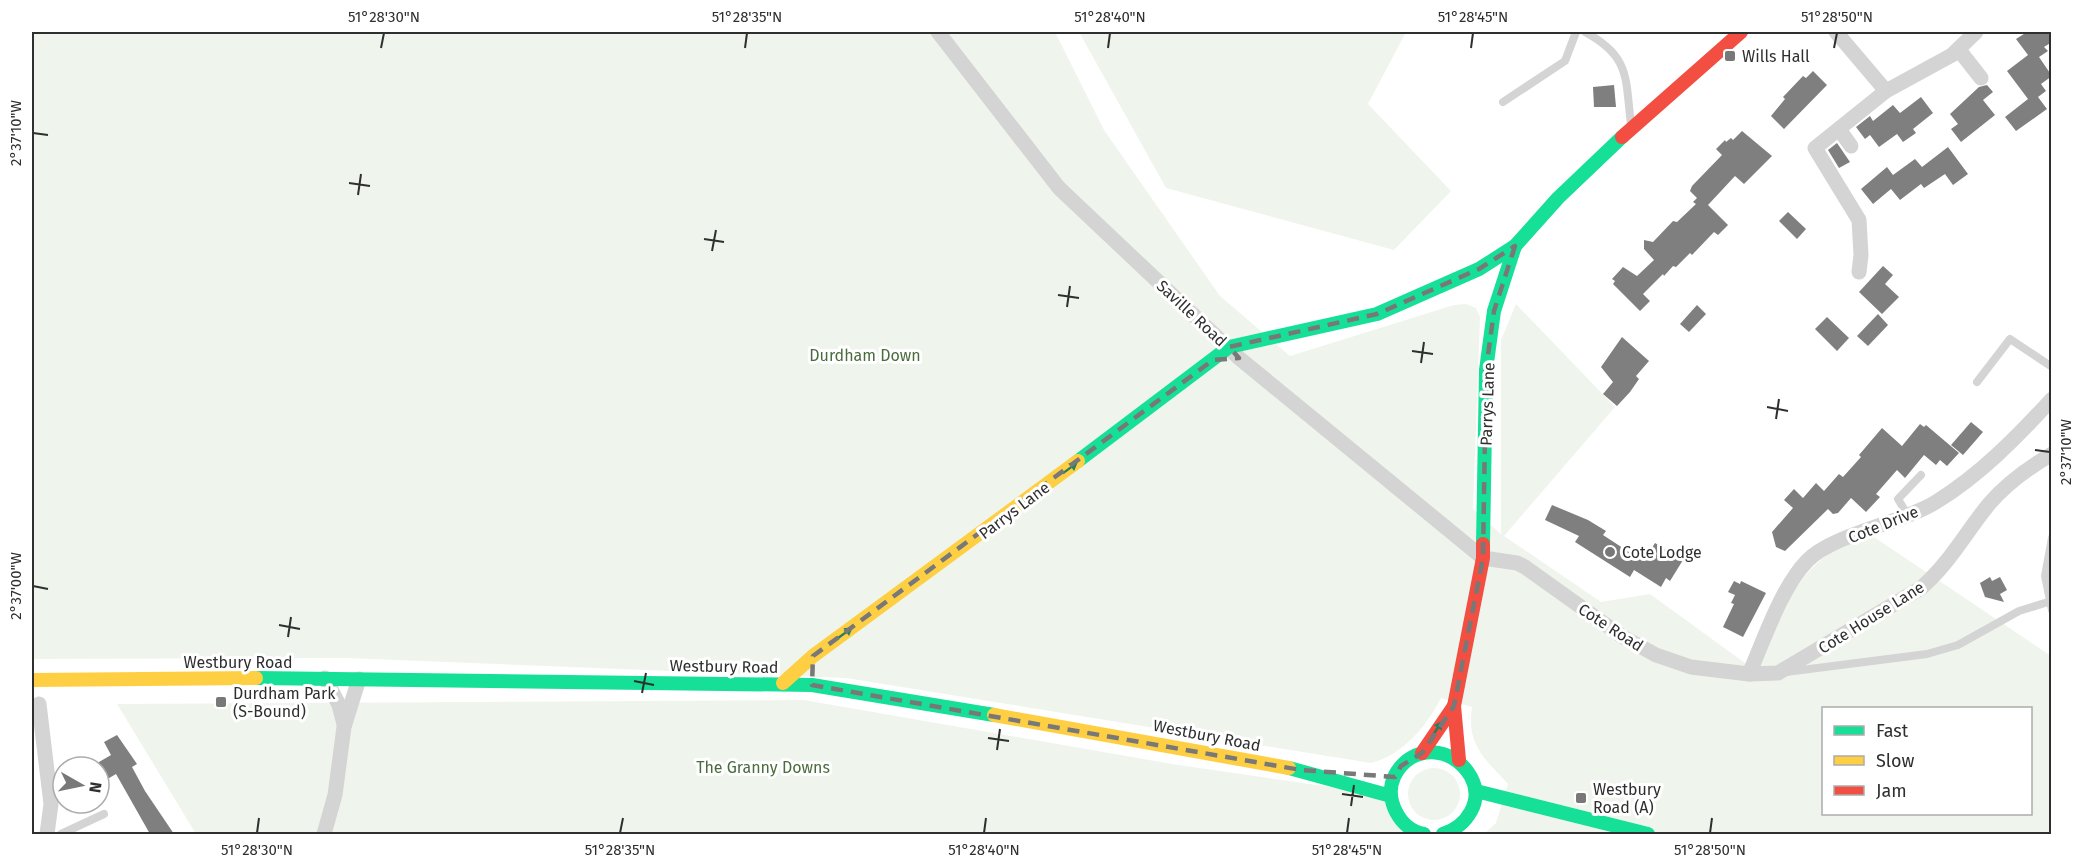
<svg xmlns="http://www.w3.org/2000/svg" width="2083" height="866" font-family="'Fira Sans',sans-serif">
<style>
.green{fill:#eff5ec;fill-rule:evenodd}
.building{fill:#7f7f7f}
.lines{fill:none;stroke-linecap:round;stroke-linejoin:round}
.lane{stroke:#d4d4d4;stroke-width:8}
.street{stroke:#d4d4d4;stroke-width:15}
.fast{stroke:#16e098;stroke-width:14}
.slow{stroke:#ffcf43;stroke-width:14}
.jam{stroke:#f24e42;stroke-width:14}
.oneway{fill:#247f5e}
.marked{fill:none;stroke:#787878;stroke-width:4.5;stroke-dasharray:12 8;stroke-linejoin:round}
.ticks{fill:none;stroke:#2f2f2f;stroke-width:2}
.poi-dot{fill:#787878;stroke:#fff;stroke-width:2}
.labels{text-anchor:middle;stroke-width:6;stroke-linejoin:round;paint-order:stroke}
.poi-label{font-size:16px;fill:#2f2f2f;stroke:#fff;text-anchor:start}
.street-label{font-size:16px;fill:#2f2f2f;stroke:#fff}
.park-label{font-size:16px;fill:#496b3d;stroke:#fff}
.neatline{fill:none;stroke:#2f2f2f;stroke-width:2}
.ticks-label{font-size:15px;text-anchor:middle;fill:#2f2f2f}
</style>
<rect width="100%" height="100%" fill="#fff"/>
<!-- green -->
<g class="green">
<path d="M32,32H1055L1104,130L1220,296L1290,356L1454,305L1466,304L1476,308L1480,317L1473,509L1501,534V340L1516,304L1615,407L1504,536L1601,602L1650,594L1756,671C1776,628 1792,575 1835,550C1846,543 1862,541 1874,537L2051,656V834H1484L1496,823L1508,784C1484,758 1466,744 1472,707L1441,698C1427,726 1403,755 1371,763L846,678L346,658L32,659ZM1824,708H2030V814H1824Z"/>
<polygon points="1079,32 1406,32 1368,104 1451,191 1394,250 1166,188"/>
<polygon points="804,700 1172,764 1379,794 1409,834 196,834 117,704"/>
<circle cx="1434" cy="794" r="26"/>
</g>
<!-- building -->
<g class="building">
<polygon points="2027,32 2052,32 2052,42 2044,47 2048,51 2039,57 2052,76 2041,84 2046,91 2038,97 2047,109 2016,131 2005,117 2028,99 2007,71 2028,55 2016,39"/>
<polygon points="1813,71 1827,85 1784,129 1771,116 1785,99 1783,97 1803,76 1806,78"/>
<polygon points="1614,85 1616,107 1594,107 1593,87"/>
<polygon points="1987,85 1993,92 1983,100 1995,115 1961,142 1951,129 1958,124 1950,114 1979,87"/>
<polygon points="1921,97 1933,113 1913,129 1916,133 1903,142 1897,134 1879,147 1870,135 1865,139 1856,127 1870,116 1873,121 1893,105 1900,113"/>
<polygon points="1742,131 1772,156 1744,184 1735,176 1708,205 1728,225 1718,235 1714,232 1692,255 1690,253 1676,267 1673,266 1664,276 1663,274 1643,294 1650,301 1640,311 1613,284 1615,281 1612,279 1623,267 1637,276 1654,260 1644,249 1644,240 1653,242 1673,221 1677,222 1696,204 1693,202 1697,198 1690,191 1692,186 1722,155 1716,149 1725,140 1726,142 1731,138 1733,140"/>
<polygon points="1837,143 1850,162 1839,168 1828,150"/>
<polygon points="1948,147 1968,174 1953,185 1945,174 1924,188 1921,184 1900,200 1891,189 1873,204 1861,189 1887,167 1893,175 1915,159 1922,167"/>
<polygon points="1788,212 1806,229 1797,239 1779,221"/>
<polygon points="1883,266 1893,275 1885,284 1899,297 1882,314 1859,292"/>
<polygon points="1697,305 1706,314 1689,332 1680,324"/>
<polygon points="1878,314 1888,325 1868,346 1857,336"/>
<polygon points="1827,317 1849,338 1837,351 1815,329"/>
<polygon points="1622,337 1649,361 1636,376 1639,379 1630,392 1617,406 1603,394 1613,382 1601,367"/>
<polygon points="1971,422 1983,432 1963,455 1951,445"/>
<polygon points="1920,424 1924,427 1926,425 1959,453 1947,466 1940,460 1936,465 1924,455 1905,478 1897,470 1876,494 1880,497 1866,512 1851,498 1838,513 1833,514 1828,509 1785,551 1776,547 1772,532 1793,508 1784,500 1794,489 1803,498 1816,483 1824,491 1839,474 1843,477 1861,457 1859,455 1882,428 1902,446"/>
<polygon points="1552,505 1588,520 1606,531 1603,535 1632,554 1635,550 1646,558 1655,543 1683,560 1670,581 1666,578 1661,587 1634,570 1630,577 1575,542 1579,536 1545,520"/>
<polygon points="1990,577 1992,581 2000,577 2007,590 2000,594 2004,602 1985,597 1980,583"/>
<polygon points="1734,581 1740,584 1741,581 1766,593 1743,637 1723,627 1734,604 1731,603 1735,595 1728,592"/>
<polygon points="117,735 137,764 132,767 145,791 174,834 150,834 116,774 99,784 99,762 111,755 104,742"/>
</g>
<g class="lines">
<!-- lane -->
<g class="lane">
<path d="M1585,32C1631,57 1625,78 1631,124"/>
<polyline points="1503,102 1565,61 1576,32"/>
<polyline points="1977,382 2010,339 2052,367"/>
<polyline points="1907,514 1898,499 1921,475"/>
<polyline points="2052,538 2045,576 2052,610"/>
<polyline points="1786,672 1927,654 1958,645 2019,611 2048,602"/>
<polyline points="61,834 104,814"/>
</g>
<!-- street -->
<g class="street">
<path d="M938,32L1059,188L1239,358L1483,558L1517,563L1525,567L1623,637L1656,655L1691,667L1749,674L1778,673L1921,588C1949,564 1966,532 1989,504C2007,483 2028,468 2052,454"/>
<polyline points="1836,32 1886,91"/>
<polyline points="1959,50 1981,78"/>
<polyline points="1839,129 1851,146"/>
<polyline points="1859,272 1861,255 1859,220 1815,148 1886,91 1952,55 1976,32"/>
<path d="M1749,674C1764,640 1781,588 1807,561C1833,534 1903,523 1936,502C1980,475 2017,437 2052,399"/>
<polyline points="325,678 339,705 344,724"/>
<polyline points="39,704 51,804 47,834"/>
<polyline points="324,834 335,795 344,727 359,679"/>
</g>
<!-- fast -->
<g class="fast">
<polyline points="1078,461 1229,347 1377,314 1479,269 1515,246 1558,198 1622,137"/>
<polyline points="1483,544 1486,370 1494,311 1515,246"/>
<polyline points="256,678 812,685 994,715"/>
<polyline points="1289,768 1391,796"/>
<polyline points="1476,791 1648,834"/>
<path d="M1424,834C1400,830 1384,799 1394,777C1411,742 1454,746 1471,777C1484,801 1467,826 1443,834"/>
</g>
<!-- slow -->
<g class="slow">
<polyline points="32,680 256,678"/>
<polyline points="783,683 813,656 1078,461"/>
<polyline points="994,715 1289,768"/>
</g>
<!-- jam -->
<g class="jam">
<polyline points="1622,137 1741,32"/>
<polyline points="1422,753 1454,706"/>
<polyline points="1459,760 1454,706 1483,558 1483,544"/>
</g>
</g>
<!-- one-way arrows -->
<defs><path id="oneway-solid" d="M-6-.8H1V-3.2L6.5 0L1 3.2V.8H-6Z" transform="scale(1.5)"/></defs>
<g class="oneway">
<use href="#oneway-solid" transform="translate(1070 468) rotate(-37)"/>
<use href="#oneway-solid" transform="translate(845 633) rotate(-36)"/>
<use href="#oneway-solid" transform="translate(1437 729) rotate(-56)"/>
</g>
<!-- marked area -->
<path class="marked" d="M1515,246L1494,311L1486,370L1483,558L1454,706L1422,753L1401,766L1395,777L1301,770L812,685L813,656L1213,360L1239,358L1229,347L1377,314L1479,269Z"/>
<!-- ticks -->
<path class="ticks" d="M381,48L384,33M745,48L747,33M1108,48L1110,33M1471,48L1473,33M1834,48L1837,33M33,133L48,135M349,183L370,186M358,195L361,174M704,239L724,242M712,251L716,230M1058,295L1079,298M1067,307L1070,286M1412,351L1433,354M1421,363L1424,342M1767,407L1788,411M1776,419L1779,399M2035,450L2050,452M33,586L48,589M279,625L300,629M288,637L291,617M634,681L654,685M642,693L646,673M988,738L1009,741M997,750L1000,729M1342,794L1363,797M1351,806L1354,785M257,833L259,818M620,833L623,818M984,833L986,818M1347,833L1349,818M1710,833L1712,818"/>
<!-- markers -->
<g class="poi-dot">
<rect x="1724" y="50" width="12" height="12" rx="3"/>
<circle cx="1610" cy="552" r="6"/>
<rect x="215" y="696" width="12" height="12" rx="3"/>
<rect x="1575" y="792" width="12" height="12" rx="3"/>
</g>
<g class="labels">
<!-- poi labels -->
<g class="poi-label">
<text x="1742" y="62">Wills Hall</text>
<text x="1622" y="558">Cote Lodge</text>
<text x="233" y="699">Durdham Park<tspan x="233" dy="18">(S-Bound)</tspan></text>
<text x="1593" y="795">Westbury<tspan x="1593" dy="18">Road (A)</tspan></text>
</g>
<!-- street labels -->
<g class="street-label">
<text transform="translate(1192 313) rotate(43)" y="6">Saville Road</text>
<text transform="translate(1487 404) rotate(-88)" y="6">Parrys Lane</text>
<text transform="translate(1014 510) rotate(-37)" y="6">Parrys Lane</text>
<text transform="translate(1883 524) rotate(-22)" y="6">Cote Drive</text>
<text transform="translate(1871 617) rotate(-32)" y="6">Cote House Lane</text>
<text transform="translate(1611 627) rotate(33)" y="6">Cote Road</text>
<text x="238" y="668">Westbury Road</text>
<text transform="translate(724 666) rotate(1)" y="6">Westbury Road</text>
<text transform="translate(1207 735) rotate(11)" y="6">Westbury Road</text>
</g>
<!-- park labels -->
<g class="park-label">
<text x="865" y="361">Durdham Down</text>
<text x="763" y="773">The Granny Downs</text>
</g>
</g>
<!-- border -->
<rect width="2083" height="866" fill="none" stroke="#ffffff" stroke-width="66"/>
<!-- legend -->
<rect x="1822" y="707" width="210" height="108" fill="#ffffff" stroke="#acacac" stroke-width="1.5"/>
<rect x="1834" y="726" width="30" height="9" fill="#16e098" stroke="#acacac" stroke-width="1.5"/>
<text x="1876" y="737" font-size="18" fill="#2f2f2f">Fast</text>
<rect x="1834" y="756" width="30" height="9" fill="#ffcf43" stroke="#acacac" stroke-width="1.5"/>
<text x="1876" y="767" font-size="18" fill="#2f2f2f">Slow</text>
<rect x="1834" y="786" width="30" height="9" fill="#f24e42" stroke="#acacac" stroke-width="1.5"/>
<text x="1876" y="797" font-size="18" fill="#2f2f2f">Jam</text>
<!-- north arrow -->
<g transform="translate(81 785) rotate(99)"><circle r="28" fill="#ffffff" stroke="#acacac" stroke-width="1.5"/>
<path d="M0-4.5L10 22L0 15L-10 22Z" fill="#787878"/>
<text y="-9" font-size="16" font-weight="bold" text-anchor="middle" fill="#2f2f2f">N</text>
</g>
<rect x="33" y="33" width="2017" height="800" class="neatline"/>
<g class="ticks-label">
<text x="384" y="22">51°28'30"N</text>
<text x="747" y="22">51°28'35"N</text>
<text x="1110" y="22">51°28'40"N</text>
<text x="1473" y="22">51°28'45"N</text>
<text x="1837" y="22">51°28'50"N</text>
<text transform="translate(16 133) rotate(-90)" y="5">2°37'10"W</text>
<text transform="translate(2066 452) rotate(-90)" y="5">2°37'10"W</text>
<text transform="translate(16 586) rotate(-90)" y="5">2°37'00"W</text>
<text x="257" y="855">51°28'30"N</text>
<text x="620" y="855">51°28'35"N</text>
<text x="984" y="855">51°28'40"N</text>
<text x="1347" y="855">51°28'45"N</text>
<text x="1710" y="855">51°28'50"N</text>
</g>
</svg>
